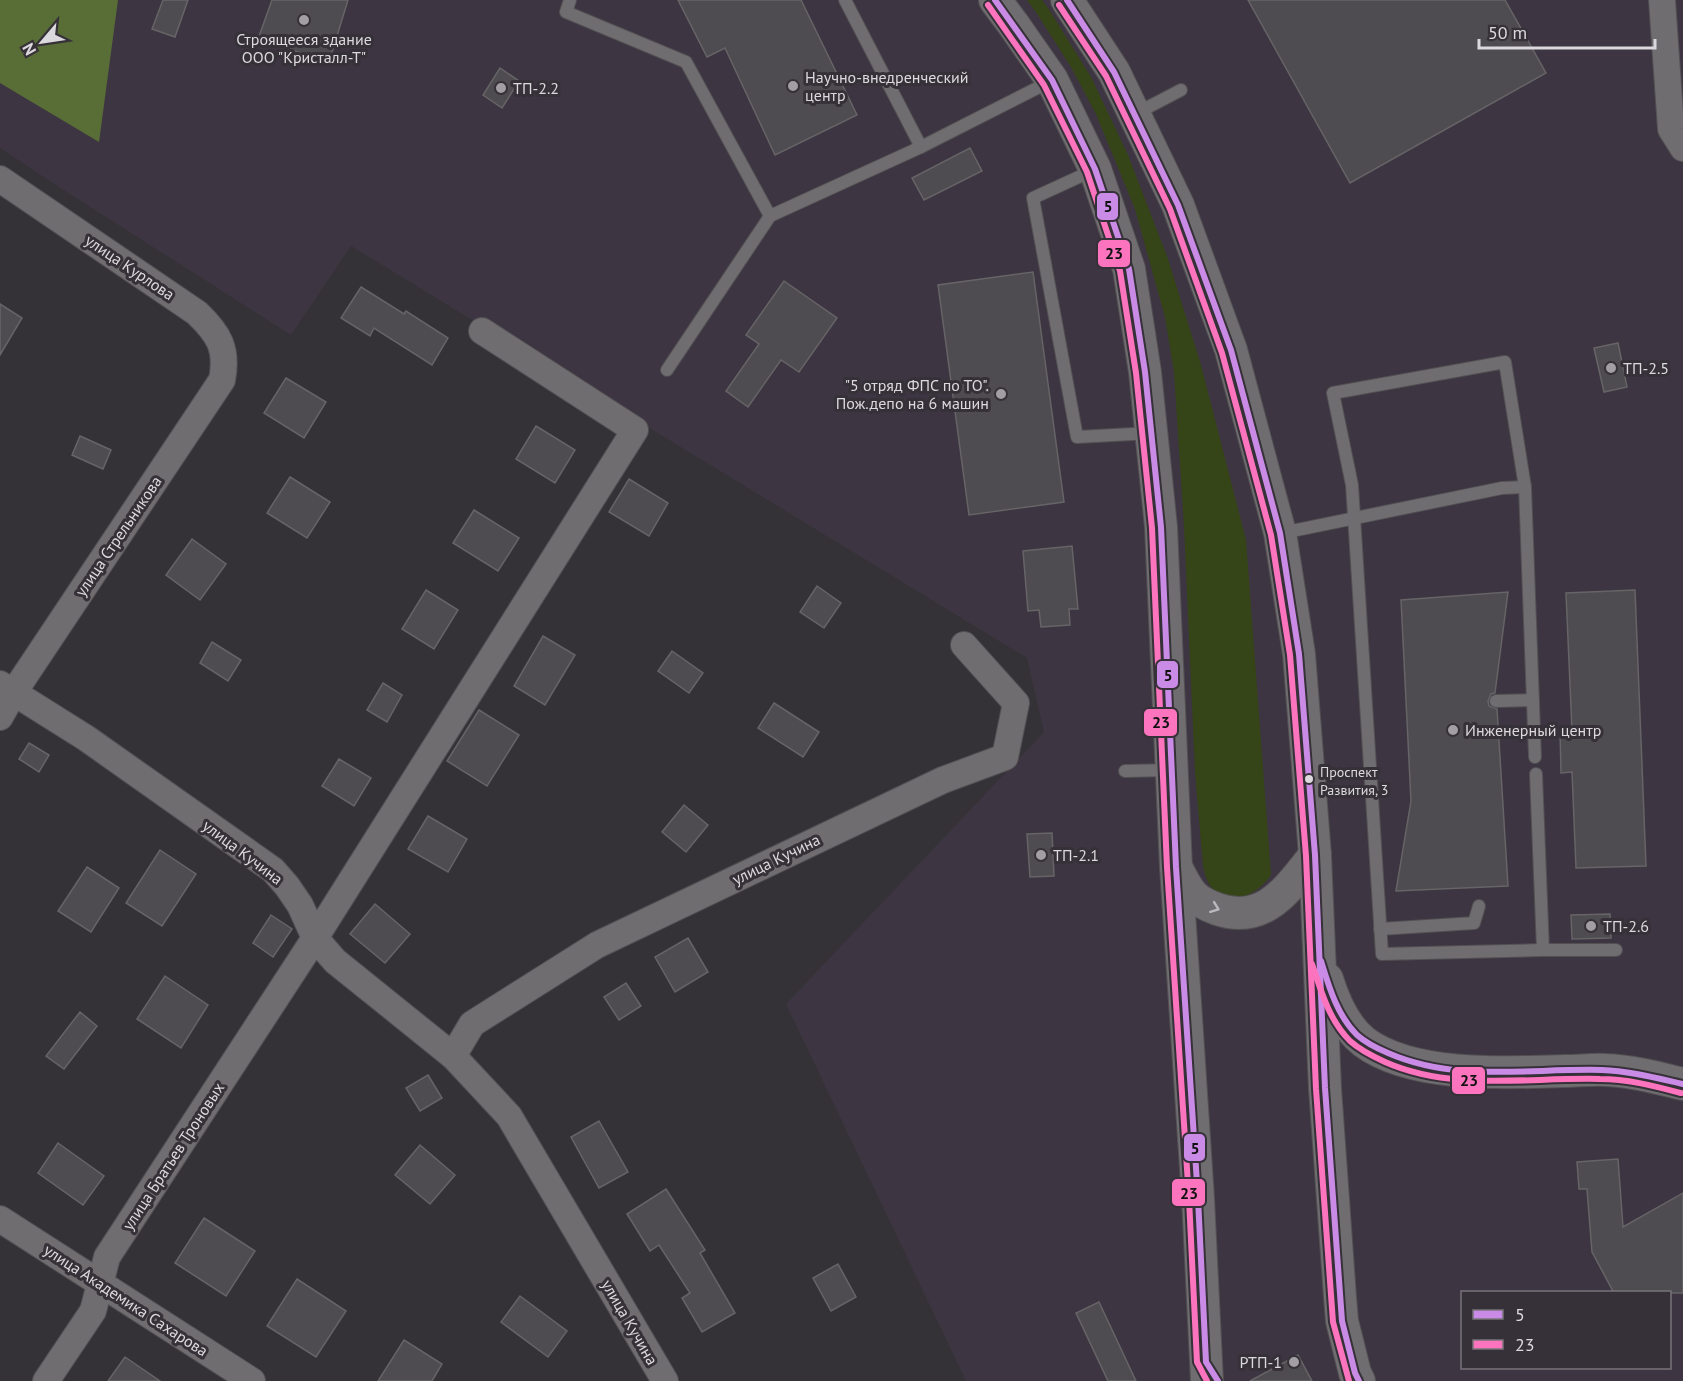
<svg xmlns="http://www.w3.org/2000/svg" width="1683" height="1381" font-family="'PT Sans',sans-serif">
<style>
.built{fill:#3d3541;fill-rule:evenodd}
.green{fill:#364517}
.forest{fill:#596e37}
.building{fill:#4e4c50;stroke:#666467;stroke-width:1.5}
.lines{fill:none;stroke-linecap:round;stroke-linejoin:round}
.service-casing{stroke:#535054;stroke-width:14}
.minor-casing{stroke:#535054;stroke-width:28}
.tertiary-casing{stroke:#535054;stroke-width:34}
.service{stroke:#6f6d70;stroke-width:12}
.minor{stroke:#6f6d70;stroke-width:26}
.tertiary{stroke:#6f6d70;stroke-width:32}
.bus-1-casing{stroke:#363138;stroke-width:10}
.bus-2-casing{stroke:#363138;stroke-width:10}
.bus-1{stroke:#ca8be6;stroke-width:6}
.bus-2{stroke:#fc73be;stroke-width:6}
.oneway{stroke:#bbb9bd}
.poi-dot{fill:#a29fa4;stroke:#363138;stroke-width:2}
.bus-dot{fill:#dcd9de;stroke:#363138;stroke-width:2}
.labels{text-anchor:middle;stroke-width:6;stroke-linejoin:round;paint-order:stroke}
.bus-label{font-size:14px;fill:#dcd9de;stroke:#363138;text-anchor:start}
.poi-label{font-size:16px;fill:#dcd9de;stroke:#363138;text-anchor:start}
.street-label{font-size:16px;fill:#dcd9de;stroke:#363138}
.line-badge{stroke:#363138;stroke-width:2}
.pale-badge-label{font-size:16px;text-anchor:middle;font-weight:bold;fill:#111}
</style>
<rect width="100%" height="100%" fill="#353237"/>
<!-- built -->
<path class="built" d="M0,0H1683V1381H966L786,1004L1044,732L1027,658L351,246L291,335L45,178L0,148ZM1462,1292H1670V1368H1462Z"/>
<!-- green -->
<path class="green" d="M1027,0H1042L1048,8L1091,77L1128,155L1168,259L1201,365L1246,540L1271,875C1259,893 1231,909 1213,889C1207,883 1205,874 1203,866L1195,772L1184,526L1174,372L1165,317L1135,209L1096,114L1071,67L1036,12Z"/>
<!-- forest -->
<polygon class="forest" points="0,0 118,0 99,142 0,83"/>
<!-- building -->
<g class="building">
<polygon points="163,0 188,0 175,37 152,29"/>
<polygon points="272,0 348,0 329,62 258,39"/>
<polygon points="678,0 801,0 857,115 775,155 725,48 707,57"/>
<polygon points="1248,0 1505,0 1546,73 1350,183"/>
<polygon points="500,68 519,81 502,108 483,95"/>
<polygon points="970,148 982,171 924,200 912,178"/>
<polygon points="1033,272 1064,502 969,515 938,285"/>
<polygon points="784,281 837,318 799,372 781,360 748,407 726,391 759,344 746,335"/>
<polygon points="361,287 404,314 406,311 448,338 432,365 374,328 370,336 341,318"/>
<polygon points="0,304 22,318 0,355"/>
<polygon points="1618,343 1627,387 1604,392 1594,348"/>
<polygon points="286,378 326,402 304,438 264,413"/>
<polygon points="536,426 575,450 555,483 516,459"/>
<polygon points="80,436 111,450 103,469 72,455"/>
<polygon points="290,477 330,502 307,538 267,513"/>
<polygon points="629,479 668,503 649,536 609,512"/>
<polygon points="474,510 519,538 498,571 453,543"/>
<polygon points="192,539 226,564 200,600 166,575"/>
<polygon points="1072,546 1078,609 1069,609 1070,625 1041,627 1039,610 1028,611 1023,551"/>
<polygon points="817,586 841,603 824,628 800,612"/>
<polygon points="426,590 458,610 434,649 402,629"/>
<polygon points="1635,590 1646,866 1576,868 1572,772 1561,773 1560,731 1572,731 1566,593"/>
<polygon points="1508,592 1495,693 1491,694 1488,701 1489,706 1497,709 1508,886 1396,891 1411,801 1401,600"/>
<polygon points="543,636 575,655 545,705 514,686"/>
<polygon points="212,642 241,660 228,681 200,663"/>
<polygon points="672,651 703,673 689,693 658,671"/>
<polygon points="383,683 402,695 387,722 367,710"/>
<polygon points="774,703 819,732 803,757 758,728"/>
<polygon points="479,710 519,735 487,786 447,761"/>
<polygon points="29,743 49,755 39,772 19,759"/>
<polygon points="339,759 371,778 354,806 322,786"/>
<polygon points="684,805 708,825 686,852 662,832"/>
<polygon points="428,816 467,839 448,872 408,849"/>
<polygon points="1052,833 1054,876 1030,877 1027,834"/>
<polygon points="160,850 196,874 162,926 126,903"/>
<polygon points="87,867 119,888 91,932 58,911"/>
<polygon points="375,904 410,934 385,963 350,934"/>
<polygon points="1610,914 1611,938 1572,939 1571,915"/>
<polygon points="271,915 292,929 273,957 253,943"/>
<polygon points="688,938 708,972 675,992 655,957"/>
<polygon points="165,976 208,1005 181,1048 137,1019"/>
<polygon points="626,983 641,1006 619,1020 604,997"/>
<polygon points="80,1012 97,1026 64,1069 46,1056"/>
<polygon points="428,1075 442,1098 420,1111 406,1088"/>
<polygon points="599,1121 628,1172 599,1188 571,1137"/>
<polygon points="58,1143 104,1176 83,1205 38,1173"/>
<polygon points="420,1145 455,1175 430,1204 395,1175"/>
<polygon points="1618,1159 1623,1227 1683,1193 1683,1293 1614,1293 1592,1252 1587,1189 1579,1189 1577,1162"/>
<polygon points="666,1189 705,1250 700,1253 735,1313 702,1332 682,1298 690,1293 659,1245 650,1251 627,1214"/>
<polygon points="204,1218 255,1251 226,1296 175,1263"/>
<polygon points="838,1264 856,1297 831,1311 813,1278"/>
<polygon points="297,1279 346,1311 316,1357 267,1326"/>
<polygon points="520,1296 567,1331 548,1357 501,1322"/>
<polygon points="1099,1302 1136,1381 1108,1381 1076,1313"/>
<polygon points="404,1340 442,1364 432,1381 378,1381"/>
<polygon points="1298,1355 1312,1381 1250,1381"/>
<polygon points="125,1357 160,1381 108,1381"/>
</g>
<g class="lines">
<defs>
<g id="service">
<polyline points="570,0 566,12 686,62 770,216 667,370"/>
<polyline points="845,0 921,147"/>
<polyline points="1135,114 1181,90"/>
<polyline points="1094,170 1033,198 1077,437 1151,433"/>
<polyline points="770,216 921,147 1051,81"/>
<polyline points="1282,533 1502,488 1525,487"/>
<polyline points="1496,701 1533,700"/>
<polyline points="1535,757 1525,487 1505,362 1333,393 1352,485 1382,954 1543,950 1616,950"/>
<polyline points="1125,771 1172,770"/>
<polyline points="1536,774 1543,950"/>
<polyline points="1380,929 1474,923 1479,906"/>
</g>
<g id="minor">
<polyline points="1662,0 1671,129 1683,148"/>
<path d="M0,179L197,313C219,334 228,349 222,380L14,692L0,717"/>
<polyline points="0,684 86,738 273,870 287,886 300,905 315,938 335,961 453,1056 509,1116 665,1381"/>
<polyline points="453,1056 472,1024 597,945 943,780 1005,757 1016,703 964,645"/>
<polyline points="0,1219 252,1381"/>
<polyline points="46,1381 93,1311 107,1257 315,938 635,430 482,331"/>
</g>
<g id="tertiary">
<polyline points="995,0 1013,24 1052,80 1095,169 1129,269 1145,372 1161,527 1176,867 1198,1198 1207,1381"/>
<polyline points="1067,0 1114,72 1178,205 1231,350 1280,533 1299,654 1315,855 1325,1088 1340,1297 1342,1321 1355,1373 1359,1381"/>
<path d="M1176,867C1181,876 1186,888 1193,895C1199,902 1209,906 1217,909C1265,926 1289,887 1315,855"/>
<path d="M1327,979C1334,1002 1345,1027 1364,1042C1412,1078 1507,1073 1565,1071C1579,1071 1593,1069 1606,1070C1632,1071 1658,1078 1683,1084"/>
</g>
</defs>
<!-- service casing -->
<use href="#service" class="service-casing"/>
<!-- minor casing -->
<use href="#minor" class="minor-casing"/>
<!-- tertiary casing -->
<use href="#tertiary" class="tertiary-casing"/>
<!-- service -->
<use href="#service" class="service"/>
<!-- minor -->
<use href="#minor" class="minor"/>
<!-- tertiary -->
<use href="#tertiary" class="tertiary"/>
<defs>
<g id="bus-1">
<polyline points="995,0 1052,80 1095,169 1129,269 1145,372 1161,527 1176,867 1198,1198 1206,1362 1218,1381"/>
<polyline points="1067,0 1114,72 1178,205 1231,350 1280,533 1299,654 1315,855 1325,1088 1342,1321 1355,1373 1359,1381"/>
<path d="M1321,961C1329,987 1337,1015 1357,1035C1366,1043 1376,1048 1388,1053C1456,1083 1530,1068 1602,1070C1629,1071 1656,1078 1683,1084"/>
</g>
<g id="bus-2">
<polyline points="988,5 1044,85 1087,172 1120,271 1136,373 1152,528 1167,867 1189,1199 1197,1362 1207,1381"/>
<polyline points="1059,5 1106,76 1170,209 1222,353 1271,535 1290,655 1306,856 1316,1089 1333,1322 1349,1381"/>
<path d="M1312,964C1321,991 1329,1020 1350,1041C1360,1050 1372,1056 1385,1062C1453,1092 1528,1077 1600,1079C1628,1079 1654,1086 1681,1093"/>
</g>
</defs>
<!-- bus-1 casing -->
<use href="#bus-1" class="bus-1-casing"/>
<!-- bus-2 casing -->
<use href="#bus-2" class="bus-2-casing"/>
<!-- bus-1 -->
<use href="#bus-1" class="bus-1"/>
<!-- bus-2 -->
<use href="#bus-2" class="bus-2"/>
</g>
<!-- one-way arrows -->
<defs><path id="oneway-chevron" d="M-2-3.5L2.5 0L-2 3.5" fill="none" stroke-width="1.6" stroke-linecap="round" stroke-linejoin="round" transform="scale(1.5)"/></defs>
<use class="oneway" href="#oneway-chevron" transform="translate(1215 908) rotate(21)"/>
<!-- markers -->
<g class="poi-dot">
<circle cx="304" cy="20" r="6"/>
<circle cx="793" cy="86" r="6"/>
<circle cx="501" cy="88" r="6"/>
<circle cx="1611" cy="368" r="6"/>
<circle cx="1001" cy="394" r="6"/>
<circle cx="1453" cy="730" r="6"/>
<circle cx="1041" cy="855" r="6"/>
<circle cx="1591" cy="926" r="6"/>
<circle cx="1294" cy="1362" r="6"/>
</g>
<circle class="bus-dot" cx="1309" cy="779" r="5"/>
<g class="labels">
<!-- bus labels -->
<g class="bus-label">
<text x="1320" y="777">Проспект<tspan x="1320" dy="18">Развития, 3</tspan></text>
</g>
<!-- poi labels -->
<g class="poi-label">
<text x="304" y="45" text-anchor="middle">Строящееся здание<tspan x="304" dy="18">ООО "Кристалл-Т"</tspan></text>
<text x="805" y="83">Научно-внедренческий<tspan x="805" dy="18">центр</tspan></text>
<text x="513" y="94">ТП-2.2</text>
<text x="1623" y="374">ТП-2.5</text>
<text x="989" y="391" text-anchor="end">"5 отряд ФПС по ТО".<tspan x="989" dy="18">Пож.депо на 6 машин</tspan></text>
<text x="1465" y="736">Инженерный центр</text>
<text x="1053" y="861">ТП-2.1</text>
<text x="1603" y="932">ТП-2.6</text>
<text x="1282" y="1368" text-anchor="end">РТП-1</text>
</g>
<!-- street labels -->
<g class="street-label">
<text transform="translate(130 267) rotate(34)" y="6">улица Курлова</text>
<text transform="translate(118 536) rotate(-56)" y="6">улица Стрельникова</text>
<text transform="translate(243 852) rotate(37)" y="6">улица Кучина</text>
<text transform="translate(776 859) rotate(-26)" y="6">улица Кучина</text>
<text transform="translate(173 1156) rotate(-57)" y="6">улица Братьев Троновых</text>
<text transform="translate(126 1300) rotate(33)" y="6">улица Академика Сахарова</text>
<text transform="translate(630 1322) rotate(60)" y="6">улица Кучина</text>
</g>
</g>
<g class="line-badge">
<rect x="1096" y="192" width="23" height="29" rx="6" fill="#ca8be6"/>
<rect x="1097" y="239" width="34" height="29" rx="6" fill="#fc73be"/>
<rect x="1156" y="660" width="23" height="29" rx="6" fill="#ca8be6"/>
<rect x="1143" y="708" width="35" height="29" rx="6" fill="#fc73be"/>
<rect x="1451" y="1066" width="35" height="29" rx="6" fill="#fc73be"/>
<rect x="1183" y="1133" width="23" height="29" rx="6" fill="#ca8be6"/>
<rect x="1171" y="1178" width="35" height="29" rx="6" fill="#fc73be"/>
</g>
<g class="pale-badge-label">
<text x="1108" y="212">5</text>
<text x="1114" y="259">23</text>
<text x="1168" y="681">5</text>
<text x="1161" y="728">23</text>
<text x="1469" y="1086">23</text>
<text x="1195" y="1154">5</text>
<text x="1189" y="1199">23</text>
</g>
<!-- legend -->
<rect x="1461" y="1291" width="210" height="78" fill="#363138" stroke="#78747a" stroke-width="1.5"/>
<rect x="1473" y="1310" width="30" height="9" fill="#ca8be6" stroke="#78747a" stroke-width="1.5"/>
<text x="1515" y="1321" font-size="18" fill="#dcd9de">5</text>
<rect x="1473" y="1340" width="30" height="9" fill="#fc73be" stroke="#78747a" stroke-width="1.5"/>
<text x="1515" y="1351" font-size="18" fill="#dcd9de">23</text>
<!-- north arrow -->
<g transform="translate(42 42) rotate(241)" stroke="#363138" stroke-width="4.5" paint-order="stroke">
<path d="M0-4.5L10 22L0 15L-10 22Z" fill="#dcd9de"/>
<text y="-9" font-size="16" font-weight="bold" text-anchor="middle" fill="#dcd9de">N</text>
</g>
<!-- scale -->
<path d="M1479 39v9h176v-9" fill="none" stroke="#dcd9de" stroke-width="3"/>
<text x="1488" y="39" font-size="18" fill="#dcd9de" stroke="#363138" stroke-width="4.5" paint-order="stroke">50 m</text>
</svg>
